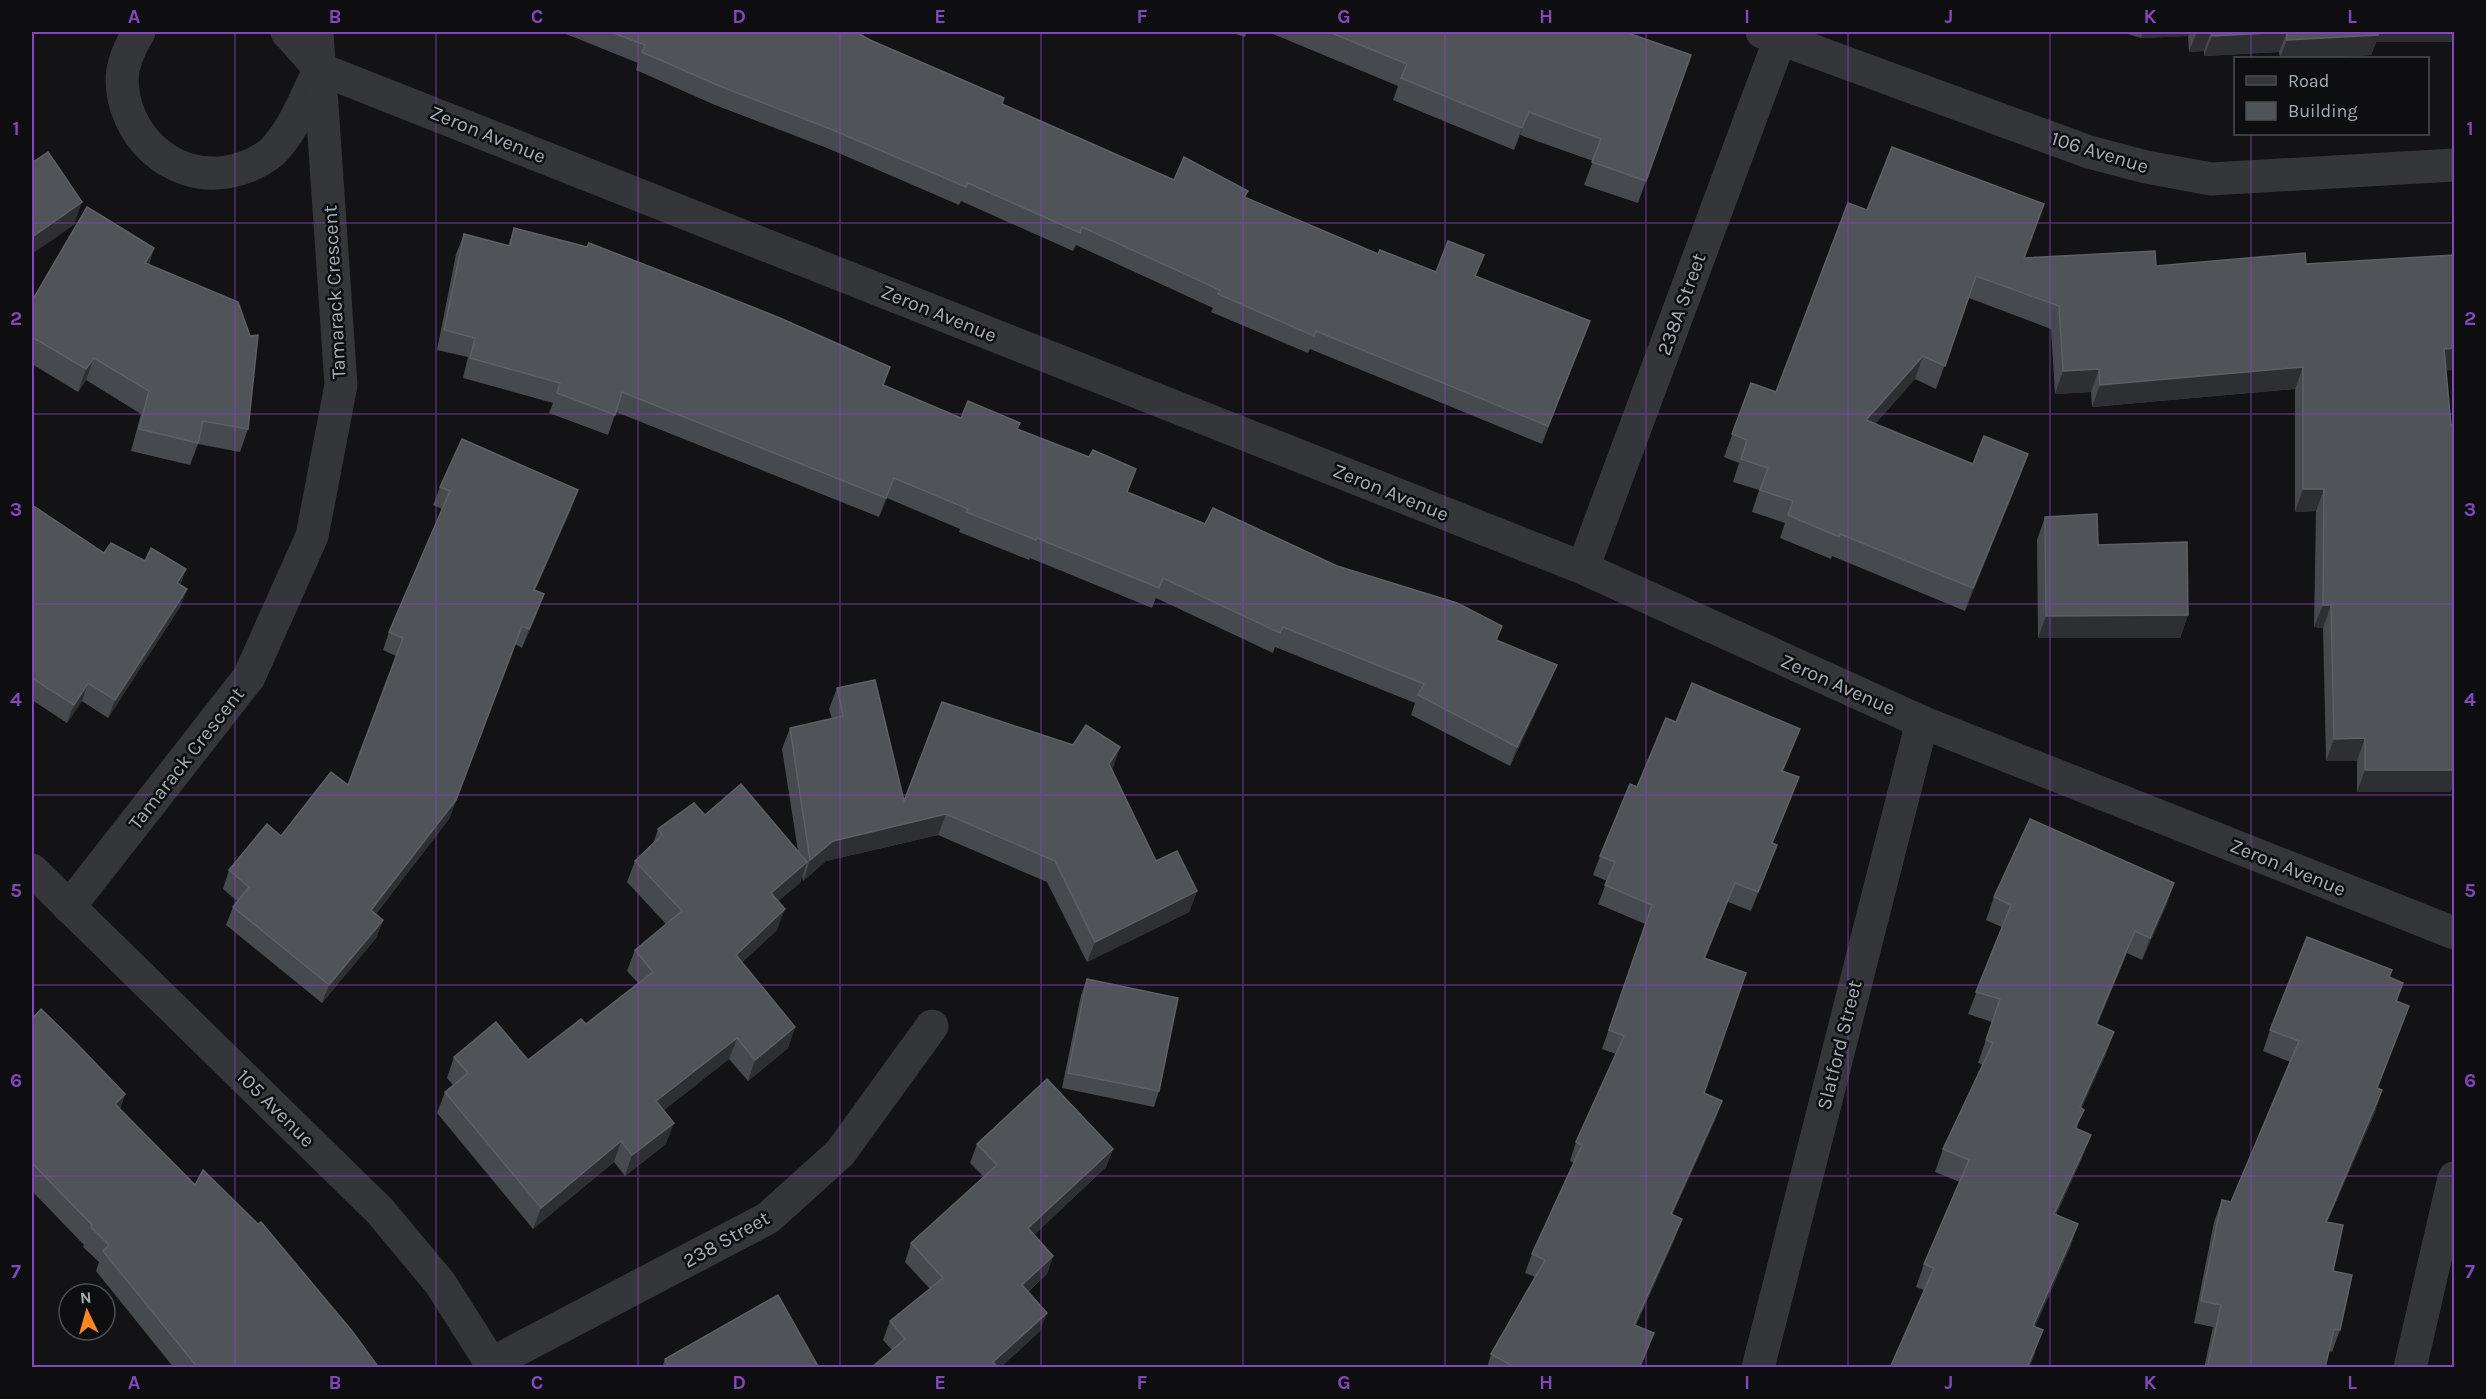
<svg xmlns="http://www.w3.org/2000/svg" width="2486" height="1399" font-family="Karla,sans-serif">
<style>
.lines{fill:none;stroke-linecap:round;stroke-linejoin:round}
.minor{stroke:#34363a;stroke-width:33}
.tertiary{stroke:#34363a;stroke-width:33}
.wall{fill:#46494d}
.shaded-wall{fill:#2d2f32}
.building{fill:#505358;stroke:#5d6167;stroke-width:1.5}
.grid{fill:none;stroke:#8346bd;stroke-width:1.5;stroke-opacity:0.55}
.labels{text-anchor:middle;stroke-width:5;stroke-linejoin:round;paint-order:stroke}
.street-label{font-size:20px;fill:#a3adb7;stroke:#0e0e10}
.neatline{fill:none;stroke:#8346bd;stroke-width:2}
.grid-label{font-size:20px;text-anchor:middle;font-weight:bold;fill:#8346bd}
</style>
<rect width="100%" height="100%" fill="#131315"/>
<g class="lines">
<!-- minor -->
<g class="minor">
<path d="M139,32C131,45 123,61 122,78C122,134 170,181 227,172C243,169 259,163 272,152C295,129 305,97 320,69L287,32"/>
<polyline points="1762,32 2089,152 2146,167 2211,179 2454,165"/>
<polyline points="320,69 1583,568 1922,722 2454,933"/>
<polyline points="1583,568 1780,39"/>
<polyline points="69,907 249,677 312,536 341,385 317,32"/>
<polyline points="492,1363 768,1218 840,1153 932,1026"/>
<polyline points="1758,1368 1922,722"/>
<polyline points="2410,1368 2454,1178"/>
</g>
<!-- tertiary -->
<polyline class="tertiary" points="32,870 380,1211 440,1283 494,1368"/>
</g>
<!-- wall -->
<g class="wall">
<polygon points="561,32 856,32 870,40 1002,104 1174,180 1248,191 1245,198 1378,254 1436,272 1476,276 1590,321 1542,444 1310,349 1308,353 1211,312 1213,308 1076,245 1073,251 961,201 959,205 827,148 715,105 636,70 638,63"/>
<polygon points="1230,32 1247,32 1245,37"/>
<polygon points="1268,32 1625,32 1691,55 1638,203 1584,185 1593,161 1520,135 1514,150 1393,100 1398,86"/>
<polygon points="2121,32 2454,32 2376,42 2371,55 2309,58 2280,58 2279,52 2204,56 2204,51 2189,52 2188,36 2141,38"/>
<polygon points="1867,210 2024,258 2156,266 2306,264 2454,255 2454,370 2446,370 2451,792 2357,792 2357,761 2326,761 2323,628 2314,627 2316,511 2295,512 2295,389 2092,407 2091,392 2055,394 2051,329 1969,298 1936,389 1915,379 1875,424 1973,464 2028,454 2020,476 1965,611 1832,556 1831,559 1780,538 1785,523 1752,512 1759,490 1733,482 1739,463 1724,457 1751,383 1776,392"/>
<polygon points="514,228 961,418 1017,429 1128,492 1557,665 1549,684 1510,766 1411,715 1415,703 1275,647 1273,653 1156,598 1152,608 1030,558 1029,560 959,532 960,529 887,498 879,517 616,412 608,435 549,413 553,403 463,378 468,357 437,350 456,254 464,234 508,246"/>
<polygon points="154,248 149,264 248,429 240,452 198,444 190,465 131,451 141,414 86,380 78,392 32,364 32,301"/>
<polygon points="440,487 571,509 535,590 544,594 537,613 522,648 515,644 449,819 376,914 383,920 376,938 322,1003 226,925 233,907 237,901 223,889 229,870 281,836 348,785 396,656 383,650 389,632 442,509 433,505"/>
<polygon points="32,505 104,553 186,569 180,585 187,589 180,607 108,718 82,701 67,723 32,700"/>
<polygon points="2045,517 2098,545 2188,615 2180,638 2038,638 2037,540"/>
<polygon points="837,688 904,801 1073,745 1120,747 1112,769 1156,861 1197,891 1189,912 1087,962 1047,882 938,835 826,861 803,881 802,876 800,883 778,901 777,930 742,962 795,1027 788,1048 748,1081 729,1059 664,1110 666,1144 625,1176 614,1162 533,1229 437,1113 445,1092 453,1085 447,1078 454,1057 528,1060 586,1024 638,983 627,971 635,950 666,924 627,882 635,861 653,844 658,829 705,815 798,851 782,749 790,728 832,719 829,709"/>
<polygon points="1676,722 1800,729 1783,771 1792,796 1772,844 1777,845 1751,911 1728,902 1705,959 1704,1093 1722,1101 1715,1120 1672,1215 1675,1238 1636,1325 1647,1352 1640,1368 1487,1368 1491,1354 1535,1277 1525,1273 1532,1254 1574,1163 1570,1161 1576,1142 1616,1054 1602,1049 1645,924 1598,904 1607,881 1593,875 1600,856 1637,787"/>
<polygon points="2174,883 2166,906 2142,960 2127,953 2097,1025 2106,1054 2081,1108 2077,1129 2082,1158 2056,1215 2078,1224 2070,1247 2035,1327 2035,1353 2029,1368 1890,1368 1924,1290 1916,1287 1924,1264 1960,1182 1935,1172 1943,1149 1983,1065 1978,1063 1992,1022 1968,1014 2002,927 1986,920 1994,897"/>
<polygon points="2389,977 2403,983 2397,1001 2401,1027 2377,1088 2382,1090 2375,1112 2327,1222 2340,1330 2332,1352 2329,1351 2325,1368 2204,1368 2213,1327 2194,1323 2214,1222 2222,1200 2231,1202 2290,1062 2263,1051 2270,1030"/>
<polygon points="1087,979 1159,1091 1154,1107 1062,1088 1081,995"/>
<polygon points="32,1019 125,1094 120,1109 379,1368 174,1368 96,1271 99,1262 83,1247 84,1245 32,1191"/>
<polygon points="977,1144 1113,1149 1106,1167 1034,1235 1053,1256 1047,1274 1028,1292 1040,1331 1000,1368 872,1368 892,1350 883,1340 890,1321 930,1289 905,1262 911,1243 984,1177 970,1163"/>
<polygon points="665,1359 819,1368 662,1368"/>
</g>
<!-- shaded-wall -->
<g class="shaded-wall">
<polygon points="2143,32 2190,32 2188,36 2141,38"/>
<polygon points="2197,32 2211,32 2204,51 2189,52"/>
<polygon points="2287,32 2279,52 2204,56 2212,36"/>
<polygon points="2374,32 2454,32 2454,42 2376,42 2371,55 2309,58 2280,58 2287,40"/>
<polygon points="1529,112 1520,135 1514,150 1522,128"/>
<polygon points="82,202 74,225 32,254 32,237"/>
<polygon points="154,248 146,271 145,263"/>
<polygon points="2454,348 2454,370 2436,371 2444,349"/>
<polygon points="1923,356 1915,379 1858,443 1866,420"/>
<polygon points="94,358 86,380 78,392 86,369"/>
<polygon points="2303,367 2295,389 2092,407 2100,385"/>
<polygon points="2099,369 2091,392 2055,394 2063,371"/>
<polygon points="2028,454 2020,476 1965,611 1973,588"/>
<polygon points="894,478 887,498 879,517 886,498"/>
<polygon points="2303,489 2324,489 2316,511 2295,512"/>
<polygon points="578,490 571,509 527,608 534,590"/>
<polygon points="186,569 179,587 177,583"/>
<polygon points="187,589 180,607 108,718 115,700"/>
<polygon points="544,594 537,613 522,648 529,629"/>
<polygon points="2323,605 2331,605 2323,628 2314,627"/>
<polygon points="2188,615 2180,638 2038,638 2046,616"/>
<polygon points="515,644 449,819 364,929 371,910"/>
<polygon points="1557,665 1549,684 1510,766 1517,747"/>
<polygon points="88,683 82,701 67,723 74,705"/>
<polygon points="1800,729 1793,748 1775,790 1782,771"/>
<polygon points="2365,738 2357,761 2326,761 2334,739"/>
<polygon points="1120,747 1113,768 1101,784 1109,764"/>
<polygon points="2365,770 2454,770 2454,783 2451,792 2357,792"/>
<polygon points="1799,777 1792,796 1765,862 1772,843"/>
<polygon points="946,814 938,835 826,861 803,881 810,860 833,841"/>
<polygon points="1777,845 1770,864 1751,911 1758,892"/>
<polygon points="807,862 800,883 763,914 771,893"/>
<polygon points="1735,883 1728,902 1697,977 1704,958"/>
<polygon points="2174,883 2166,906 2142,960 2150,938"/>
<polygon points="1197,891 1189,912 1087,962 1095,942"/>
<polygon points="785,909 777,930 728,976 736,955"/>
<polygon points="383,920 376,938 322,1003 329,985"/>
<polygon points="2135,931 2127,953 2088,1047 2096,1024"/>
<polygon points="795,1027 788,1048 748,1081 755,1060"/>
<polygon points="2114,1032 2106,1054 2072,1130 2080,1107"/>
<polygon points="737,1038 729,1059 649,1122 656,1101"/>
<polygon points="2382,1090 2375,1112 2318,1243 2326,1222"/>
<polygon points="125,1094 118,1114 115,1104"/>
<polygon points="1722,1101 1715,1120 1664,1233 1671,1214"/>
<polygon points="674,1123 666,1144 625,1176 632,1155"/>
<polygon points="2091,1135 2082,1158 2046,1236 2054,1214"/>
<polygon points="621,1141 614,1162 533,1229 541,1208"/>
<polygon points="1113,1149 1106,1167 1021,1247 1028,1228"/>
<polygon points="1682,1219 1675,1238 1627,1343 1634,1325"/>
<polygon points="2078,1224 2070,1247 2025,1349 2033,1326"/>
<polygon points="1053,1256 1047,1274 1015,1303 1022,1285"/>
<polygon points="1047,1313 1040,1331 1000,1368 991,1368 993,1362"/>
<polygon points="2043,1330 2029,1368 2027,1368"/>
<polygon points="1654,1333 1647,1352 1640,1368 1639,1368"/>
</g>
<!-- building -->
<g class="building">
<polygon points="611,32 856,32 870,40 1004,98 1002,104 1174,180 1184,157 1248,191 1244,197 1378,254 1380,250 1436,272 1448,241 1484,255 1475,276 1590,321 1548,426 1316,331 1314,336 1218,294 1220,290 1082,227 1080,233 968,183 966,187 833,130 722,87 642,52 645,45"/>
<polygon points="1329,32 1625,32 1691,55 1646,181 1592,162 1601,139 1529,112 1522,128 1401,78 1407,64"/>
<polygon points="2211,32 2378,32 2378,35 2287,40 2287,32 2212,36"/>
<polygon points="1892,147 2044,204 2024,258 2155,251 2156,266 2305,253 2306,264 2454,255 2454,348 2444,349 2451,425 2454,425 2454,770 2365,770 2365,738 2334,739 2331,605 2323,605 2324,489 2303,489 2303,367 2100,385 2099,369 2063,371 2059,306 1976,276 1945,366 1923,356 1866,420 1973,464 1984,436 2028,454 1973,588 1840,534 1839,537 1788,515 1793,501 1760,490 1768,468 1741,459 1747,440 1732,434 1751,383 1776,392 1848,203 1867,210"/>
<polygon points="48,152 82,202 32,237 32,163"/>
<polygon points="87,207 154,248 145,263 238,302 250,336 258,335 248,429 203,421 198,443 139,429 149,391 94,358 86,369 32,337 32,301"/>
<polygon points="514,228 587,247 589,243 697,285 780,318 890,367 883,385 961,418 968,401 1020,423 1017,429 1089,457 1093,450 1136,469 1127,492 1205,524 1213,508 1337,566 1457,603 1502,626 1496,640 1557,665 1517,747 1418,695 1424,684 1283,627 1280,633 1163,578 1159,588 1037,538 1036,540 966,512 968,509 894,478 886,498 622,392 615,415 557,393 560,383 470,358 475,338 444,330 464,234 510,246"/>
<polygon points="462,439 578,490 534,590 544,594 529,629 522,626 456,800 371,910 383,920 329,985 233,907 249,887 229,870 267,824 281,836 331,772 348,785 403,638 389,632 450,491 440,487"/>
<polygon points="32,505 104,553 111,543 145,561 151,548 186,569 177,583 187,589 115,700 88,683 74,705 32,678 32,668 33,666 32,664"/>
<polygon points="2097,514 2098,545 2187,542 2188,615 2046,616 2045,517"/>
<polygon points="875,680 904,801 942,702 1073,745 1086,725 1120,747 1109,764 1156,861 1177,851 1197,891 1095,942 1055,861 946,814 833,841 810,860 790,728 843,716 837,688"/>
<polygon points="1692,683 1800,729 1782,771 1799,777 1772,843 1777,845 1758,892 1735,883 1704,958 1746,973 1704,1093 1722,1101 1671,1214 1682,1219 1634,1325 1654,1333 1639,1368 1516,1368 1491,1354 1545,1260 1532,1254 1582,1145 1576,1142 1624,1036 1609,1030 1652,905 1605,885 1615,862 1600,856 1630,784 1637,787 1666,718 1676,722"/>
<polygon points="741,784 807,862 771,893 785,909 736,955 795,1027 755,1060 737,1038 656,1101 674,1123 632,1155 621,1141 541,1208 445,1092 468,1073 454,1057 496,1022 528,1060 581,1019 586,1024 653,972 635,950 682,911 635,861 662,835 658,829 694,803 705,815"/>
<polygon points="2030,819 2174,883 2150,938 2135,931 2096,1024 2114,1032 2080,1107 2084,1110 2075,1128 2091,1135 2054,1214 2078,1224 2033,1326 2043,1330 2027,1368 1890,1368 1934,1268 1924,1264 1969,1160 1943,1149 1993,1043 1986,1040 2000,999 1976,992 2011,905 1994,897"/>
<polygon points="2307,937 2392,970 2389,977 2403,983 2396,1001 2409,1006 2377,1088 2382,1090 2326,1222 2343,1225 2333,1271 2352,1275 2340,1330 2334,1329 2325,1368 2207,1368 2221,1305 2201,1301 2222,1200 2231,1202 2299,1041 2270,1030"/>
<polygon points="1087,979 1178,998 1159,1091 1068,1073"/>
<polygon points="41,1009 77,1044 125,1094 115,1104 195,1185 203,1170 258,1224 261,1222 352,1331 379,1368 198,1368 103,1251 109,1245 91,1227 92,1225 32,1163 32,1019"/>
<polygon points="1047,1079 1113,1149 1028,1228 1053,1256 1022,1285 1047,1313 993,1362 998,1368 872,1368 872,1367 905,1339 890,1321 943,1278 911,1243 997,1165 977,1144"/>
<polygon points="778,1295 819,1368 669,1368 665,1359"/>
</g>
<!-- grid -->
<path class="grid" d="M235,32V1368M436,32V1368M638,32V1368M840,32V1368M1041,32V1368M1243,32V1368M1445,32V1368M1646,32V1368M1848,32V1368M2050,32V1368M2251,32V58M2251,134V1368M32,223H2454M32,414H2454M32,604H2454M32,795H2454M32,985H2454M32,1176H2454"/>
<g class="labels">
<!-- street labels -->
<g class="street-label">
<text transform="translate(488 134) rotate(22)" y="7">Zeron Avenue</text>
<text transform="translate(2100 152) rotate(17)" y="7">106 Avenue</text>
<text transform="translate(334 292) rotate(-93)" y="7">Tamarack Crescent</text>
<text transform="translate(1681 304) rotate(-70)" y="7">238A Street</text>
<text transform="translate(939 313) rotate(22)" y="7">Zeron Avenue</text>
<text transform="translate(1391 492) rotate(22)" y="7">Zeron Avenue</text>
<text transform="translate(1838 684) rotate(24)" y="7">Zeron Avenue</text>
<text transform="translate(186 758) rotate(-52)" y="7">Tamarack Crescent</text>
<text transform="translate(2288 867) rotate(22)" y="7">Zeron Avenue</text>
<text transform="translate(1839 1045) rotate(-76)" y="7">Slatford Street</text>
<text transform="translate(276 1108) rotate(45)" y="7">105 Avenue</text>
<text transform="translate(726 1239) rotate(-29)" y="7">238 Street</text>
</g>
</g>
<!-- border -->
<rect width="2486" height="1399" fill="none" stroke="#0e0e10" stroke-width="66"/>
<!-- legend -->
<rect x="2234" y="57" width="195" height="78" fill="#0e0e10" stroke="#4a4e53" stroke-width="1.5"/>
<rect x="2246" y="76" width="30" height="9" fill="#34363a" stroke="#4a4e53" stroke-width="1.5"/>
<text x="2288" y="87" font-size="18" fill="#a3adb7">Road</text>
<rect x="2246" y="102" width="30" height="18" fill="#505358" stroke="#4a4e53" stroke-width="1.5"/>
<text x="2288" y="117" font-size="18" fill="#a3adb7">Building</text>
<!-- north arrow -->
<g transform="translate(87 1312) rotate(355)"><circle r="28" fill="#0e0e10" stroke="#4a4e53" stroke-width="1.5"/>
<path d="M0-4.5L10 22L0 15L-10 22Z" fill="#ff8521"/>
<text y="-9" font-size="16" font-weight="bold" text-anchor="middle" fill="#a3adb7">N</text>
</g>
<rect x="33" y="33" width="2420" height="1333" class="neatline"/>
<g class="grid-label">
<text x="134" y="23">A</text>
<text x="335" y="23">B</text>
<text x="537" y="23">C</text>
<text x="739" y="23">D</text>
<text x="940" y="23">E</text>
<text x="1142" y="23">F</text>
<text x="1344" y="23">G</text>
<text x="1546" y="23">H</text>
<text x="1747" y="23">I</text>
<text x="1949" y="23">J</text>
<text x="2150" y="23">K</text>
<text x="2352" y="23">L</text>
<text x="16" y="135">1</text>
<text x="2470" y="135">1</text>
<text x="16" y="325">2</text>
<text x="2470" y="325">2</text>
<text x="16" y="516">3</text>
<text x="2470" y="516">3</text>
<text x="16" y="706">4</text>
<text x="2470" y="706">4</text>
<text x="16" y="897">5</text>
<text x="2470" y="897">5</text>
<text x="16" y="1087">6</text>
<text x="2470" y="1087">6</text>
<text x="16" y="1278">7</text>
<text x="2470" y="1278">7</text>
<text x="134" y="1389">A</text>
<text x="335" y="1389">B</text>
<text x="537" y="1389">C</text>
<text x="739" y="1389">D</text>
<text x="940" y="1389">E</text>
<text x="1142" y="1389">F</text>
<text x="1344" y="1389">G</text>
<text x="1546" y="1389">H</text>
<text x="1747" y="1389">I</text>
<text x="1949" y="1389">J</text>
<text x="2150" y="1389">K</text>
<text x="2352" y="1389">L</text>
</g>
</svg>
